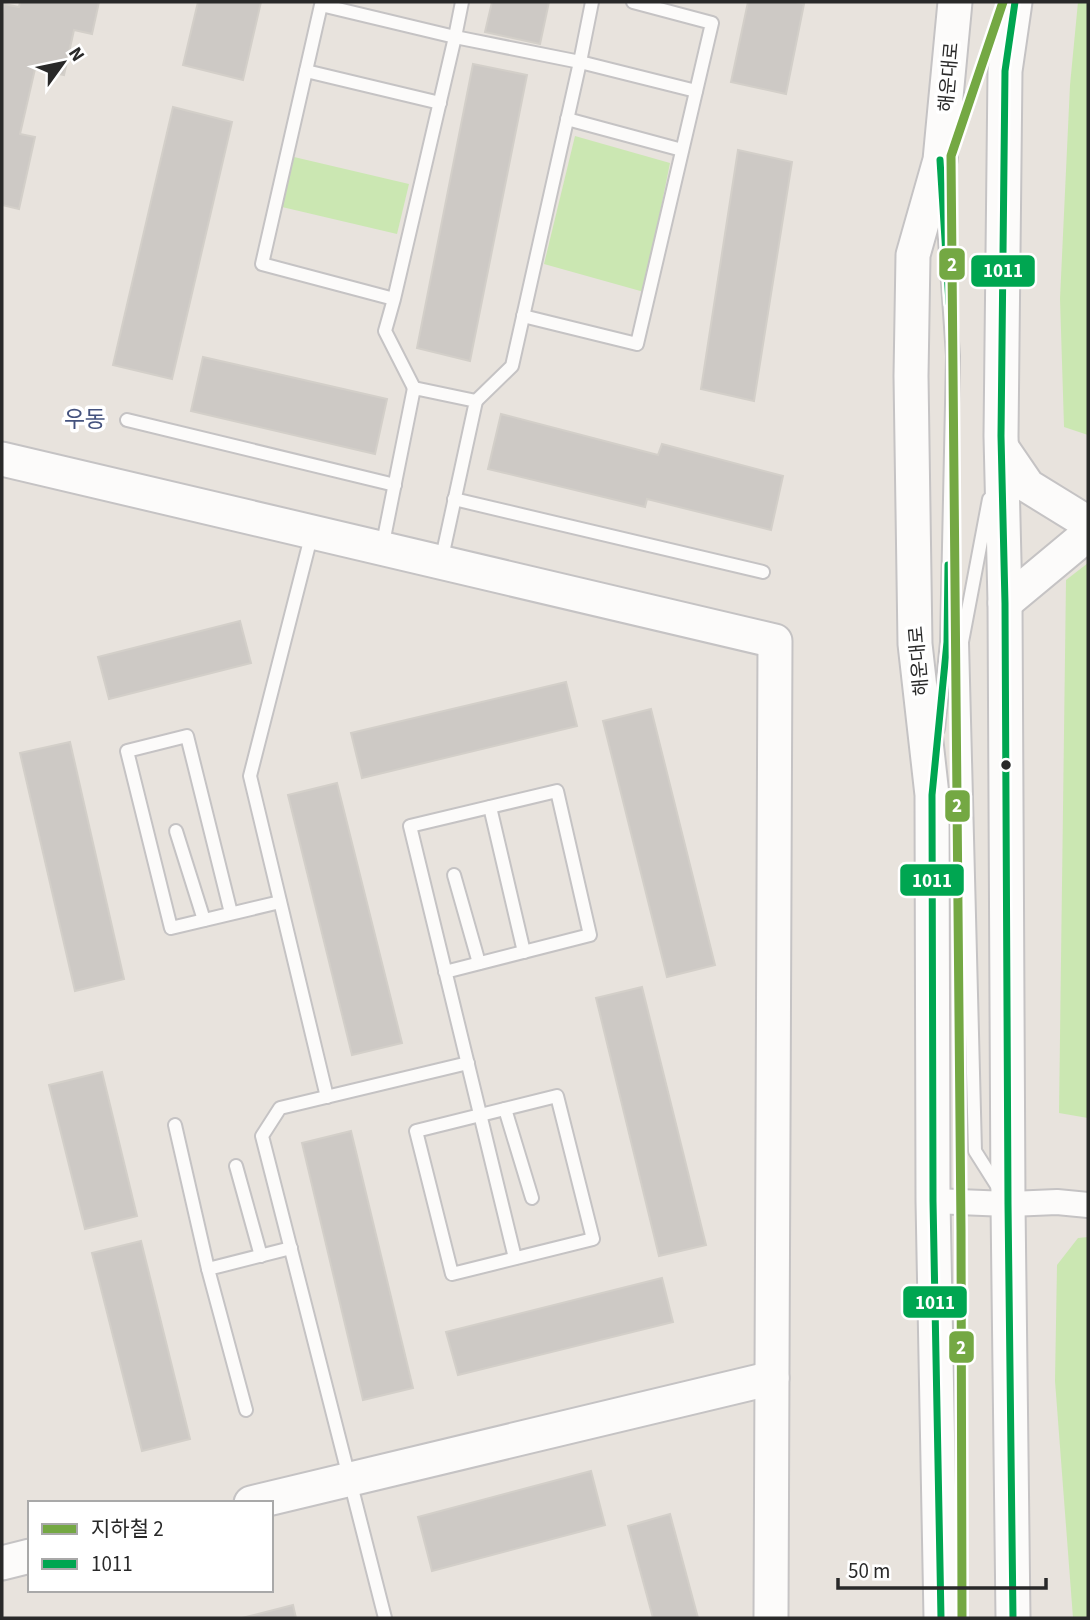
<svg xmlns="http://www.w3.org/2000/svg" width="1090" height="1620" font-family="'Source Sans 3','Noto Sans KR',sans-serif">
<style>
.green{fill:#cbe7b2}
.building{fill:#cdc9c5;stroke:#d3cfc9;stroke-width:2}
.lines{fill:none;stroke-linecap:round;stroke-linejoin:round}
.lane-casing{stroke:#c5c3c4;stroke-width:16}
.street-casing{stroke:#c5c3c4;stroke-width:28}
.secondary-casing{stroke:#c5c3c4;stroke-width:37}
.lane{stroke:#fcfbfa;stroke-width:12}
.street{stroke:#fcfbfa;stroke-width:24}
.secondary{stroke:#fcfbfa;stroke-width:33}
.bus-1-casing{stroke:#fff;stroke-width:12}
.bus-1{stroke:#00a651;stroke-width:7}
.metro-1-casing{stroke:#fff;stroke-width:14}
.metro-1{stroke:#74a843;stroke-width:9}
.bus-dot{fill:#292929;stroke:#fff;stroke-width:2.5}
.labels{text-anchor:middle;stroke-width:7;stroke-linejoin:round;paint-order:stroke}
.street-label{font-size:19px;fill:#292929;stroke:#fff}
.quarter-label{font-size:23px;fill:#44527e;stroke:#fff}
.line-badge{stroke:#fff;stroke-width:2.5}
.badge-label{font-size:19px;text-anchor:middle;font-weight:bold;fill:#fff}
</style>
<rect width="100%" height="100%" fill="#e8e3dd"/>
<!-- green -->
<g class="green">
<polygon points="1078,2 1088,2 1088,435 1064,427 1060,299 1070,85"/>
<polygon points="575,136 670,163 644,292 544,264"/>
<polygon points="294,157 409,184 397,234 282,207"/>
<polygon points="1088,563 1088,1118 1059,1113 1066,580"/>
<polygon points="1088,1237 1088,1618 1073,1618 1055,1381 1057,1265 1078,1238"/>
</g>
<!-- building -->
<g class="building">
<polygon points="20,2 99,2 92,34 74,30 64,75 35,69 20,134 35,137 19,209 2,205 2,14 4,4 19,7"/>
<polygon points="198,2 261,2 243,80 183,65"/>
<polygon points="492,2 549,2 540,44 485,32"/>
<polygon points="748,2 796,2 804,4 786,94 731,82"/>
<polygon points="473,64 527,75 470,361 417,348"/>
<polygon points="173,107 232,122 172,379 113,365"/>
<polygon points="738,150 792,162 754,401 701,389"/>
<polygon points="203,357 387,399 375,454 191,411"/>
<polygon points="501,414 658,455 662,444 783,476 771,530 647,499 645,507 488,469"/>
<polygon points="240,621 251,663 109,699 98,657"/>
<polygon points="566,682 577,726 362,778 351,733"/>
<polygon points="651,709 715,965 667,977 603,721"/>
<polygon points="70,742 124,979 75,991 20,753"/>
<polygon points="337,783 402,1043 352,1055 288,795"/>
<polygon points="642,987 706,1245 659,1256 596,998"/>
<polygon points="102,1072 137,1216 85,1229 49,1085"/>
<polygon points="351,1131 413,1388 363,1400 302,1143"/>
<polygon points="141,1241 190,1439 142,1451 92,1253"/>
<polygon points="662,1278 673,1322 458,1375 446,1332"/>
<polygon points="591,1471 605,1525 432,1571 418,1517"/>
<polygon points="670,1514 698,1618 653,1618 628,1526"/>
<polygon points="293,1605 296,1618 242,1618"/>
</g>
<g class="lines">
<defs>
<g id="lane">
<polyline points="462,2 455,37 580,62 592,2"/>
<polyline points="306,71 440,103"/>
<polyline points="567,119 682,150"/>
<polyline points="394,299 262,264 321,5 455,37 394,299 385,331 414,388"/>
<polyline points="523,316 637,344 712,23 633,2"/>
<polyline points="476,401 512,366 580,62 696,91"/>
<polyline points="127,420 395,485"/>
<polyline points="454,499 763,572"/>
<polyline points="989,499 962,642 975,1151 999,1189"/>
<polyline points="312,533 250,776 327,1097"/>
<polyline points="382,548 414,388 476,401 441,562"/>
<polyline points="938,729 947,642 953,356 942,195"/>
<polyline points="490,807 524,952"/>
<polyline points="176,831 204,920"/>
<polyline points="454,875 479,963"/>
<polyline points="231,913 187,736 127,751 171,928 280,902"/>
<polyline points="445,972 590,935 557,791 410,826 515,1258"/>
<polygon points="557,1096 593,1239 452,1274 416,1131"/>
<polyline points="505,1109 532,1198"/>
<polyline points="175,1125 208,1269"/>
<polyline points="236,1166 261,1256"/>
<polyline points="246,1410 208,1269 291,1248"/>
<polyline points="385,1618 262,1136 280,1108 468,1063"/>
</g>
<polyline id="street" points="933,1201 1008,1204 1057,1202 1088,1205"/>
<g id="secondary">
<polyline points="1002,448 1028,486 1088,523"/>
<polyline points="2,459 775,641 771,1618"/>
<polyline points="1005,603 1088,534"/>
<polyline points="251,1503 772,1378"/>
<polyline points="2,1563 30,1556"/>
<polyline points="941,1618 933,1201 932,795 915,644 911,376 913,255 940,160 955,2"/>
<polyline points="1013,1618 1008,1204 1005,603 1001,436 1005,71 1015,2"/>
</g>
</defs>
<!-- lane casing -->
<use href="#lane" class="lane-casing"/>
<!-- street casing -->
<use href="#street" class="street-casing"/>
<!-- secondary casing -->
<use href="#secondary" class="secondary-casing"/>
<!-- lane -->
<use href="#lane" class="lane"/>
<!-- street -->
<use href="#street" class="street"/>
<!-- secondary -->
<use href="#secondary" class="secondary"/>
<defs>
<g id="bus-1">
<polyline points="940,160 949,303"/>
<polyline points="941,1618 933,1201 932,795 947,642 948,565"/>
<polyline points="1013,1618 1008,1204 1005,603 1001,436 1005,71 1015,2"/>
</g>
</defs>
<!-- bus-1 casing -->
<use href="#bus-1" class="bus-1-casing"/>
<!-- bus-1 -->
<use href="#bus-1" class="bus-1"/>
<defs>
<polyline id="metro-1" points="962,1618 961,1230 951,156 1003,2"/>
</defs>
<!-- metro-1 casing -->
<use href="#metro-1" class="metro-1-casing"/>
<!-- metro-1 -->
<use href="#metro-1" class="metro-1"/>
</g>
<!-- markers -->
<circle class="bus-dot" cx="1006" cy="765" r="6"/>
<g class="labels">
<!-- street labels -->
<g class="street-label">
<text transform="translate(948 77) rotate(-85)" y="7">해운대로</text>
<text transform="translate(918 661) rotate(-95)" y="7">해운대로</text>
</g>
<!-- quarter labels -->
<g class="quarter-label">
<text x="85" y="427">우동</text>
</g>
</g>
<g class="line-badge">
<rect x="938" y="247" width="28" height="34" rx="7" fill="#74a843"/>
<rect x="970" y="254" width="66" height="34" rx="7" fill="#00a651"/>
<rect x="944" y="789" width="27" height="34" rx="7" fill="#74a843"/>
<rect x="899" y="863" width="66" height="34" rx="7" fill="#00a651"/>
<rect x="902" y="1285" width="66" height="34" rx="7" fill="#00a651"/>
<rect x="948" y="1330" width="27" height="34" rx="7" fill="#74a843"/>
</g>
<g class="badge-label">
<text x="952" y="271">2</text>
<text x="1003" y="277">1011</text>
<text x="957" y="812">2</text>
<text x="932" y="887">1011</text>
<text x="935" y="1309">1011</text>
<text x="961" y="1354">2</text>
</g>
<!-- border -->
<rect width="1090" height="1620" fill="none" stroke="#292929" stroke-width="7"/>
<!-- legend -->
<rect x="28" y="1501" width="245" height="91" fill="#ffffff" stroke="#a9a9a9" stroke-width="2"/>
<rect x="42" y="1524" width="35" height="10" fill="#74a843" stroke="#a9a9a9" stroke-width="2"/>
<text x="91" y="1536" font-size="21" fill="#292929">지하철 2</text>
<rect x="42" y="1559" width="35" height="10" fill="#00a651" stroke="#a9a9a9" stroke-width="2"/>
<text x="91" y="1571" font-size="21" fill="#292929">1011</text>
<!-- north arrow -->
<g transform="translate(63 63) rotate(57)" stroke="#ffffff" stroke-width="5" paint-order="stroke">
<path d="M0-5L12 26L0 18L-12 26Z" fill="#292929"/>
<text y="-10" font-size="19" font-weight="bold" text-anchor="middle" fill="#292929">N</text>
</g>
<!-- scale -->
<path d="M838 1578v10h208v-10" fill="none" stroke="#292929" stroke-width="3.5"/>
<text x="848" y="1578" font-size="21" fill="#292929" stroke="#ffffff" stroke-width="5" paint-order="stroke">50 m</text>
</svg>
